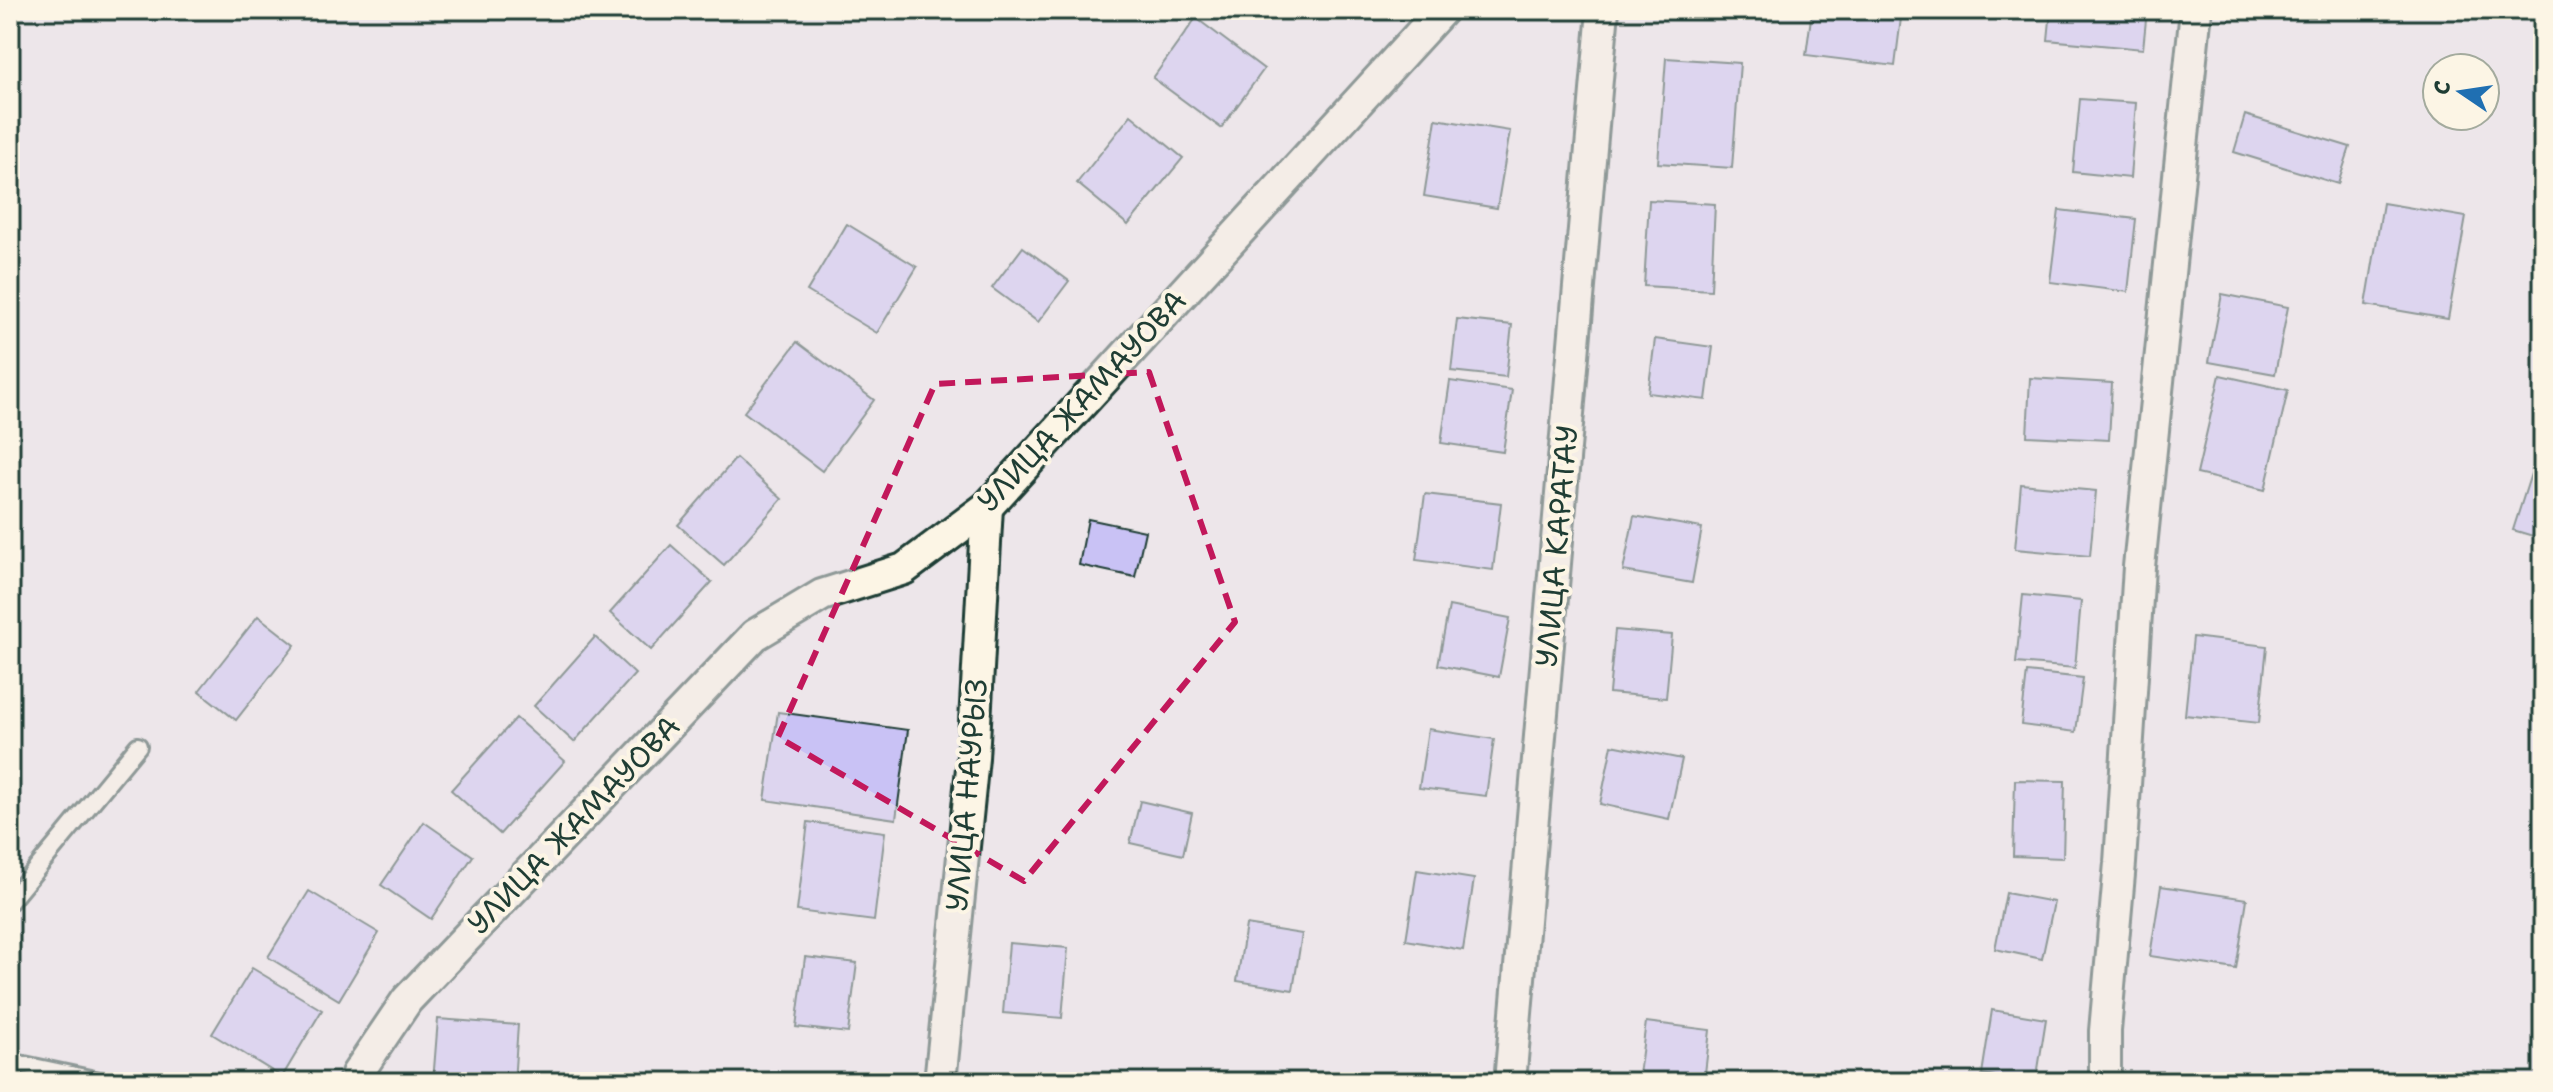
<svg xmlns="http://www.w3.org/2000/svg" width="2553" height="1092" font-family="'Shantell Sans',sans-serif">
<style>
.building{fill:#c9c2f5;stroke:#1f3d34;stroke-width:2}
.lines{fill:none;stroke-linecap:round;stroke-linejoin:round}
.service-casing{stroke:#1f3d34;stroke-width:22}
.minor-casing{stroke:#1f3d34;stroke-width:36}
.service{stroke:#fcf5e5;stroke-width:16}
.minor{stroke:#fcf5e5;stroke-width:30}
.marked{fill:none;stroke:#c2185b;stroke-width:6;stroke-dasharray:16 10;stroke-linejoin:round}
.labels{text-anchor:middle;stroke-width:8;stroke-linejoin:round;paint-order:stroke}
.street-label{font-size:30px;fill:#1f3d34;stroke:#fcf5e5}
</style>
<rect width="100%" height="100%" fill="#ede6ea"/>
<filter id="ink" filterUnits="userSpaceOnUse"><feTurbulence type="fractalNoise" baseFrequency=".0125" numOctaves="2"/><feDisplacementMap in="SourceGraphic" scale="16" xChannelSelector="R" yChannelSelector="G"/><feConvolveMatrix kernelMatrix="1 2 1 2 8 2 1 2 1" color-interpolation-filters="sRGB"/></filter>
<g filter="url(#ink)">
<!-- building -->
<g class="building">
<polygon points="1812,10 1902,10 1895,66 1806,55"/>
<polygon points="2051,10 2147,10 2143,49 2048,40"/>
<polygon points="1196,18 1264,69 1221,128 1153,78"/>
<polygon points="1666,58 1740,63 1732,168 1658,163"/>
<polygon points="2080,99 2136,103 2130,178 2073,172"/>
<polygon points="1131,115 1183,158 1128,225 1077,183"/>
<polygon points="2245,115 2350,147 2338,184 2234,152"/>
<polygon points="1436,119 1510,131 1497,208 1424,196"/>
<polygon points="1649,200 1715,204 1711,290 1644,286"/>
<polygon points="2383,203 2466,217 2448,319 2366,305"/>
<polygon points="2059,210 2136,219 2128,292 2050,282"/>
<polygon points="847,224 917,267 877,333 807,291"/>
<polygon points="1023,247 1069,281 1038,322 992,288"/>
<polygon points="2222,294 2288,307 2275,374 2209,362"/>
<polygon points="1457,319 1512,325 1506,377 1451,371"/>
<polygon points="1655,339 1713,347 1706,400 1648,393"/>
<polygon points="797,342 874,400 822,471 744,412"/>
<polygon points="2220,375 2288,390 2265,490 2197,474"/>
<polygon points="2030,378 2112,383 2109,440 2027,436"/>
<polygon points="1450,381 1512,390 1503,452 1441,443"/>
<polygon points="736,458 782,499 724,565 678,525"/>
<polygon points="2536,458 2543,460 2543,539 2513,530"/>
<polygon points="2021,484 2096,491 2090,556 2015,549"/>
<polygon points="1425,494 1501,503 1493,570 1416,560"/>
<polygon points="1634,516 1702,528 1692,583 1623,571"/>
<polygon points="1088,519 1145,531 1135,577 1079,565"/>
<polygon points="671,545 712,582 651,650 610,613"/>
<polygon points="2023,595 2081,601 2075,668 2016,663"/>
<polygon points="1449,606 1510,618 1499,677 1438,665"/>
<polygon points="258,616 295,645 236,720 199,691"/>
<polygon points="1615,630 1672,635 1666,698 1609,693"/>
<polygon points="595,637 635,674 574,742 534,706"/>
<polygon points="2193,637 2267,646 2259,723 2185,715"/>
<polygon points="2027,672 2083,678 2076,732 2021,725"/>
<polygon points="778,712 908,730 896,819 765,800"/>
<polygon points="516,718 565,761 500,834 451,790"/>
<polygon points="1428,729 1494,739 1486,796 1419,788"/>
<polygon points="1612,745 1682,759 1669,819 1600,804"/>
<polygon points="2015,780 2065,781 2063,858 2013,856"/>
<polygon points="1140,801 1192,813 1183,855 1130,843"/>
<polygon points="424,822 473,856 431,919 381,885"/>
<polygon points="808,822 885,832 874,921 797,911"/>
<polygon points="1417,870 1474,879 1463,950 1406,940"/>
<polygon points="2161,886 2247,899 2236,969 2150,956"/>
<polygon points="309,891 379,933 339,1000 268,957"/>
<polygon points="2006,893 2054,902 2042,959 1995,949"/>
<polygon points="1246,925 1302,934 1293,990 1237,981"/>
<polygon points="1009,943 1068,948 1062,1018 1003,1013"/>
<polygon points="805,957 857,963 848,1033 796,1027"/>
<polygon points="252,968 322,1010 282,1077 212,1034"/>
<polygon points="1992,1010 2046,1019 2036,1082 1982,1074"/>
<polygon points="438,1019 518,1025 514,1082 433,1082"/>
<polygon points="1646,1022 1710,1030 1704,1082 1638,1082"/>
</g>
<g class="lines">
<defs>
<g id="service">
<polyline points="10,901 138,746"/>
<polyline points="10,1062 104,1082"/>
</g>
<g id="minor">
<polyline points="354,1082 357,1074 407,1000 755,635 822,595 904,569 987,507 1442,10"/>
<polyline points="940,1082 973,758 987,507"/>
<polyline points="1510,1082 1603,10"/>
<polyline points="2105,1082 2105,1031 2120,863 2139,567 2196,10"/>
</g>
</defs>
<!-- service casing -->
<use href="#service" class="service-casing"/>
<!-- minor casing -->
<use href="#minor" class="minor-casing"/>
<!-- service -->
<use href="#service" class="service"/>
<!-- minor -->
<use href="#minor" class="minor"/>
</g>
</g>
<!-- marked area -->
<path d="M0 0H2553V1092H0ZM1149,372L1235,622L1024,881L778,737L935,384Z" fill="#ede6ea" fill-opacity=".55" fill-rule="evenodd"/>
<path class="marked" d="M1149,372L1235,622L1024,881L778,737L935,384Z"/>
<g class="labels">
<!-- street labels -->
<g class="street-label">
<text transform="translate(1082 401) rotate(-47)" y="10">УЛИЦА ЖАМАУОВА</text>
<text transform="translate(1557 546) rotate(-85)" y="10">УЛИЦА КАРАТАУ</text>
<text transform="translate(967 795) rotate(-85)" y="10">УЛИЦА НАУРЫЗ</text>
<text transform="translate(574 825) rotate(-46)" y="10">УЛИЦА ЖАМАУОВА</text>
</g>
</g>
<!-- margin -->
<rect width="2553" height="1092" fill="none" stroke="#fcf5e5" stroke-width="40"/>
<rect x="20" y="20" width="2513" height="1052" fill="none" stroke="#1f3d34" stroke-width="3" filter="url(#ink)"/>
<!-- north arrow -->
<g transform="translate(2461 92) rotate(283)"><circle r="38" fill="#fcf5e5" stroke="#a4ab9e" stroke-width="2"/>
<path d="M0-6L14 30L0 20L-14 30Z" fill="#1f6fb2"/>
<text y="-12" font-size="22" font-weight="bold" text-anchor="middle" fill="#1f3d34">С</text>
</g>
</svg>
